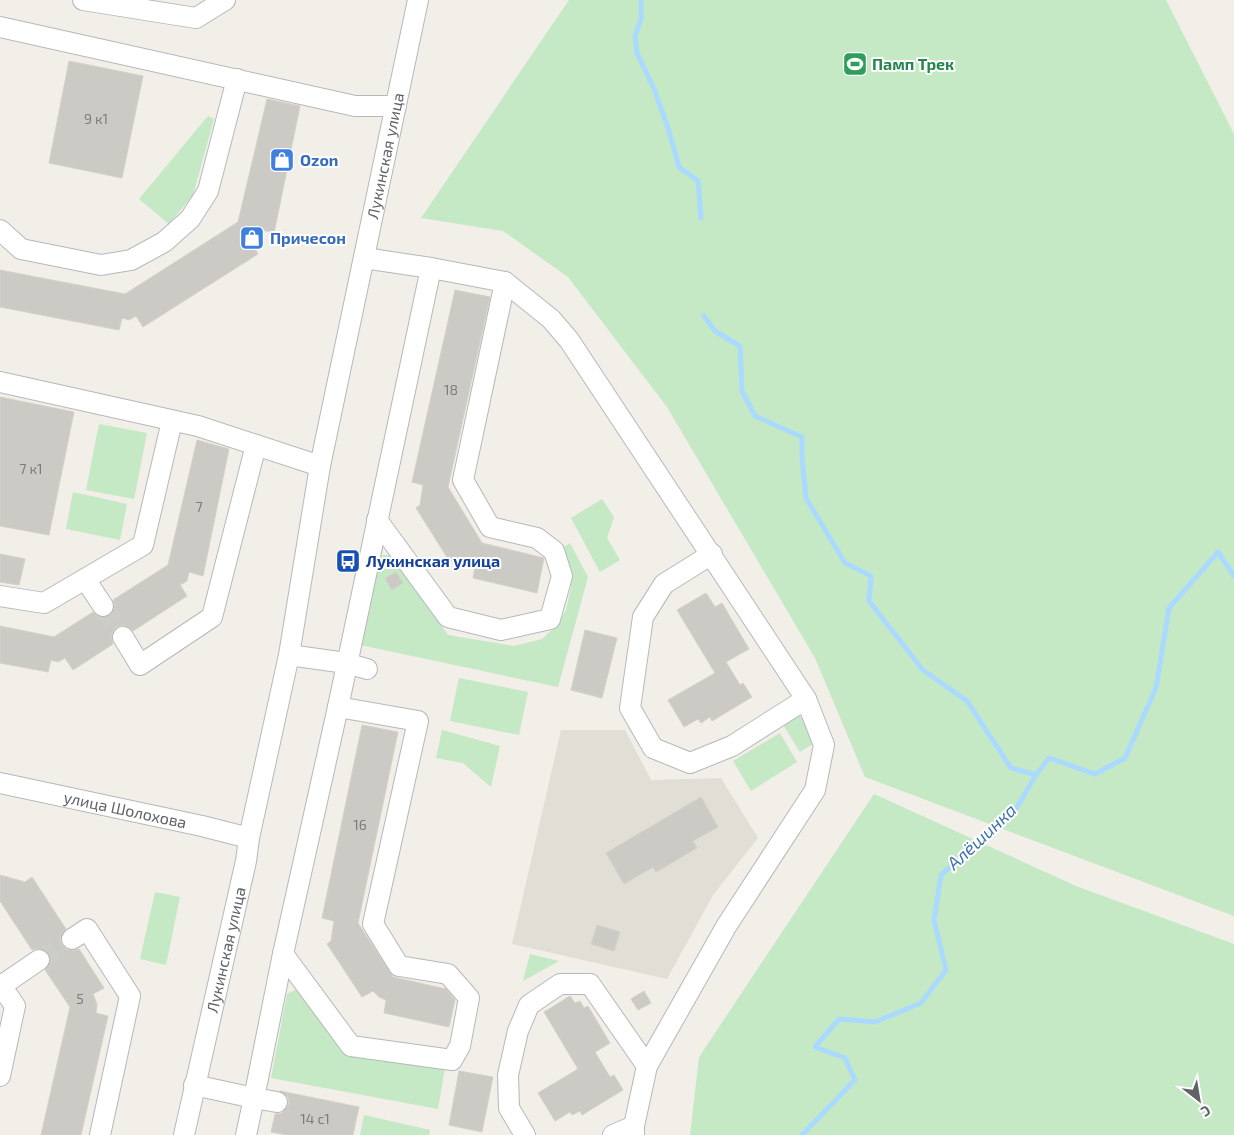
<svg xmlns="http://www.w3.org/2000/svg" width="1234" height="1135" font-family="'Exo 2',sans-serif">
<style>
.education{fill:#e1ded6}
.green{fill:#c5e8c5}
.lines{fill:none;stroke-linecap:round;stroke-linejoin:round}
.stream{stroke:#aadaff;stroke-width:5}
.building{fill:#cccac5;stroke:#d6d1c6}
.minor-tunnel{stroke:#ccccc8;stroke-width:20;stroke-dasharray:20 10;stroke-linecap:butt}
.minor-casing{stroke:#b5b8bc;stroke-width:22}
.minor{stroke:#fff;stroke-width:20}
.labels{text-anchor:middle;stroke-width:4;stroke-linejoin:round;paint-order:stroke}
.number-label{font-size:14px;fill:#7a7d7f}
.leisure-label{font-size:16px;font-weight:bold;fill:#27864d;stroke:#fff;text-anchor:start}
.street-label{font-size:16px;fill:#5f6368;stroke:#fff}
.shop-label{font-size:16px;font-weight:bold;fill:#366cbe;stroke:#fff;text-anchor:start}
.transit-label{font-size:16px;font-weight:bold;fill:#164399;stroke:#fff;text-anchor:start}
.water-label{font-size:18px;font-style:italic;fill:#4174aa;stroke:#fff}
</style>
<rect width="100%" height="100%" fill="#f1efe8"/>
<!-- education -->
<polygon class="education" points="561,730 625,730 651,780 721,778 758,838 713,895 667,979 512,944"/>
<!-- green -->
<g class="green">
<polygon points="569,0 1166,0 1234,134 1234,916 865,777 815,658 667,407 568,277 503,231 421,218"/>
<polygon points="208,116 214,119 193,195 169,224 139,199"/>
<polygon points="99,424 147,433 134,499 86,490"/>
<polygon points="73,492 127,504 120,540 66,529"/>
<polygon points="602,499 614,517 607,538 620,560 600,572 571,518"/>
<polygon points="570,543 588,577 558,687 360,645 379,556 393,554 448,635 514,646 542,639 558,624 566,610 571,587 562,548"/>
<polygon points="459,678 528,692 519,735 450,721"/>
<polygon points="798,713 816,742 800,752 782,723"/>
<polygon points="442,730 500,746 491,787 463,763 436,758"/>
<polygon points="780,733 797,762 751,791 733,761"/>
<polygon points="874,794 1076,886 1234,944 1234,1135 690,1135 699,1057"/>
<polygon points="155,892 180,897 166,965 140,959"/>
<polygon points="530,954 559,961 523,981"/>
<polygon points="299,988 346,1055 445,1067 438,1109 271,1078 287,994"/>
<polygon points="364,1115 430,1130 429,1135 360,1135"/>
</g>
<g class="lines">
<!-- stream -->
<g class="stream">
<polyline points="641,0 641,19 635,36 637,53 654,89 669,131 679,167 698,181 701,218"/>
<polyline points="704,316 715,331 740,346 742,391 755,416 802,437 802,456 806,498 845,563 871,576 869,601 923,670 967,701 1011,768 1036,775"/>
<polyline points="802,1135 855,1080 845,1058 815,1047 839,1019 875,1022 921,1003 946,970 934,920 941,875 1016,809 1036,775 1049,758 1095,774 1125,758 1156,688 1169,608 1218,552 1234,576"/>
</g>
</g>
<!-- building -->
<g class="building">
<polygon points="69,61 143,76 122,178 49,163"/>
<polygon points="267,99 300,106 274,233 259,229 258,238 251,242 258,254 143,327 136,316 129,320 122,318 119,330 0,307 0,270 125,294 238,222"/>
<polygon points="455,290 490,297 448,487 482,543 544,558 537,593 473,578 475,566 467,562 461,556 450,562 416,508 420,505 423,485 412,482"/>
<polygon points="0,397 74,412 49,535 0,526"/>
<polygon points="197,440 229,449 203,576 189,572 187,581 180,585 187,596 133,631 129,627 123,625 116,627 113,631 111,637 113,644 73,670 65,658 58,662 51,660 48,672 0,663 0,626 54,637 93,612 98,617 103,618 109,616 114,611 115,605 113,600 168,565"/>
<polygon points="0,554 25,559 19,585 0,582"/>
<polygon points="396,572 403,583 392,590 385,578"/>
<polygon points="706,593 715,607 722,603 749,649 726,662 740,685 743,683 752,697 712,721 710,717 701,723 698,719 684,727 668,700 715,673 677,610"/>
<polygon points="585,630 617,638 602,698 571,690"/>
<polygon points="362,725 398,732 358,923 393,977 446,989 455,1000 449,1027 384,1013 386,1000 379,997 373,991 362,997 327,944 331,941 334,921 322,918"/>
<polygon points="701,797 718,827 693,841 697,848 656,872 653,867 624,884 606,853"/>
<polygon points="0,875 25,882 32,877 66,929 61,934 60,939 62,945 67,950 73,951 79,949 104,988 93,994 97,1004 96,1013 108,1016 81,1135 41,1135 70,1007 45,970 50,965 51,960 49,954 44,949 38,948 32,950 0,901"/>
<polygon points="597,925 620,932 614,951 591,944"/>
<polygon points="644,991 651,1003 638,1010 631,999"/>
<polygon points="570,996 575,1003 580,1001 584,1008 588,1006 610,1043 595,1052 610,1077 614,1075 623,1090 582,1115 580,1111 572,1115 570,1112 555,1121 538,1093 578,1069 544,1012"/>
<polygon points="459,1071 493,1077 482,1132 449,1125"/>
<polygon points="280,1091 359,1107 353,1135 287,1135 271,1132 275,1114 282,1113 286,1109 289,1104 288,1097"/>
</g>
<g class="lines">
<!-- minor-tunnel -->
<g class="minor-tunnel">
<polyline points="103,606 123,637"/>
<polyline points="39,960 72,939"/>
</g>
<defs>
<g id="minor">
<polyline points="83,0 196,18 225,0"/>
<polyline points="0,27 355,106 396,106"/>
<polyline points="0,230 21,249 101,265 131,260 164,242 190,219 208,191 237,79"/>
<polyline points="364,258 431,268 505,282 551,319 569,340 806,699 824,745 815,790 727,925 647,1066 634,1126 634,1135"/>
<polyline points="0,382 198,426 320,466"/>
<polyline points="377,520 448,617 501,630 550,619 562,576 554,551 537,538 490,527 463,480 505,282"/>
<polyline points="712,554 664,584 643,617 630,708 653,748 690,763 732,746 806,699"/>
<polyline points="85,579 103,606"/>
<polyline points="0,596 44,603 143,545 172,421"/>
<polyline points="123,637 140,665 212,617 256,445"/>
<polyline points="289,655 346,663 367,669"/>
<path id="s1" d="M0,783L202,826L249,838"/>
<polyline points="72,939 87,929 130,996 100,1135"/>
<polyline points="283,954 351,1046 452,1060 460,1046 469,998 448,974 399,966 373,924 418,721 338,707"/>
<polyline points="0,984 15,1006 0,1076"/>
<polyline points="1,986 39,960"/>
<polyline points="194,1085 254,1098 246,1135"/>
<polyline points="277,1102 254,1098 283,954 338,707 431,268"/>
<path id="s2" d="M184,1135L246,861L249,838L289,655L320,466L418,0"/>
<polyline points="525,1135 509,1108 508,1075 518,1031 529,1005 560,984 590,984 647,1066"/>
<polyline points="613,1135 634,1126"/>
</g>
</defs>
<!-- minor casing -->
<use href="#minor" class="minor-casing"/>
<!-- minor -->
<use href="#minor" class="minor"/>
</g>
<!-- icons -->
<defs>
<symbol id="stadium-square" viewBox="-11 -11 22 22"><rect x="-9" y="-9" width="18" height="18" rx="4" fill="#2e9e5b" stroke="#fff"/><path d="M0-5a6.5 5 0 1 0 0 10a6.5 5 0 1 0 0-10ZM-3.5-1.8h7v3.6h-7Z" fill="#fff"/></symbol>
<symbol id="shop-square" viewBox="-11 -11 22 22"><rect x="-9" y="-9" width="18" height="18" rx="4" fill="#3f7fe0" stroke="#fff"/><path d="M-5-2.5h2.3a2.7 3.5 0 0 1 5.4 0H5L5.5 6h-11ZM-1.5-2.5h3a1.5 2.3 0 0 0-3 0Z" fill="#fff"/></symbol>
<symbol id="bus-square" viewBox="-11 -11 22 22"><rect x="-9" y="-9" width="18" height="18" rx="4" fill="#1a4fb4" stroke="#fff"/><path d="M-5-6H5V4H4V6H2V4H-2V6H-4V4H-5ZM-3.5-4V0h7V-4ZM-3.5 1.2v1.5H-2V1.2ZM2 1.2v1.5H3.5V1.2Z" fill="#fff"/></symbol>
</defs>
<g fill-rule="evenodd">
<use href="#stadium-square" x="841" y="50" width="28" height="28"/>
<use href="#shop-square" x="268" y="146" width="28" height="28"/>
<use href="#shop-square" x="238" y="224" width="28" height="28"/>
<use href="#bus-square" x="334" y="547" width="28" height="28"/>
</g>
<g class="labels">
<!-- number labels -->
<g class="number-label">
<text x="96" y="124">9 к1</text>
<text x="451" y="395">18</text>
<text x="31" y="474">7 к1</text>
<text x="199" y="512">7</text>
<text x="360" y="830">16</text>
<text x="80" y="1004">5</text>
<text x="315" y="1124">14 c1</text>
</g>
<!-- leisure labels -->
<g class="leisure-label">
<text x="872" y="70">Памп Трек</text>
</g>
<!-- street labels -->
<g class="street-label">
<text dy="6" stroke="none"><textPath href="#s2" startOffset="1000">Лукинская улица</textPath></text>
<text dy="6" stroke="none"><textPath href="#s1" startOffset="128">улица Шолохова</textPath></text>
<text dy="6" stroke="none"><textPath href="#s2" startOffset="190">Лукинская улица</textPath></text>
</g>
<!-- shop labels -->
<g class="shop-label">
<text x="300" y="166">Ozon</text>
<text x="270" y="244">Причесон</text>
</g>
<!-- transit labels -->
<g class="transit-label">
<text x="366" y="567">Лукинская улица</text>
</g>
<!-- water labels -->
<g class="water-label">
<text transform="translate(982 837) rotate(-43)" y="6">Алёшинка</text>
</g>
</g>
<!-- north arrow -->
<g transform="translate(1199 1100) rotate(149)" stroke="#ffffff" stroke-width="4" paint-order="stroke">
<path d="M0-4L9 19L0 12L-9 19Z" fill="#5f6368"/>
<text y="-8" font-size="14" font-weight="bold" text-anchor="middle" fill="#5f6368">С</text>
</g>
</svg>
